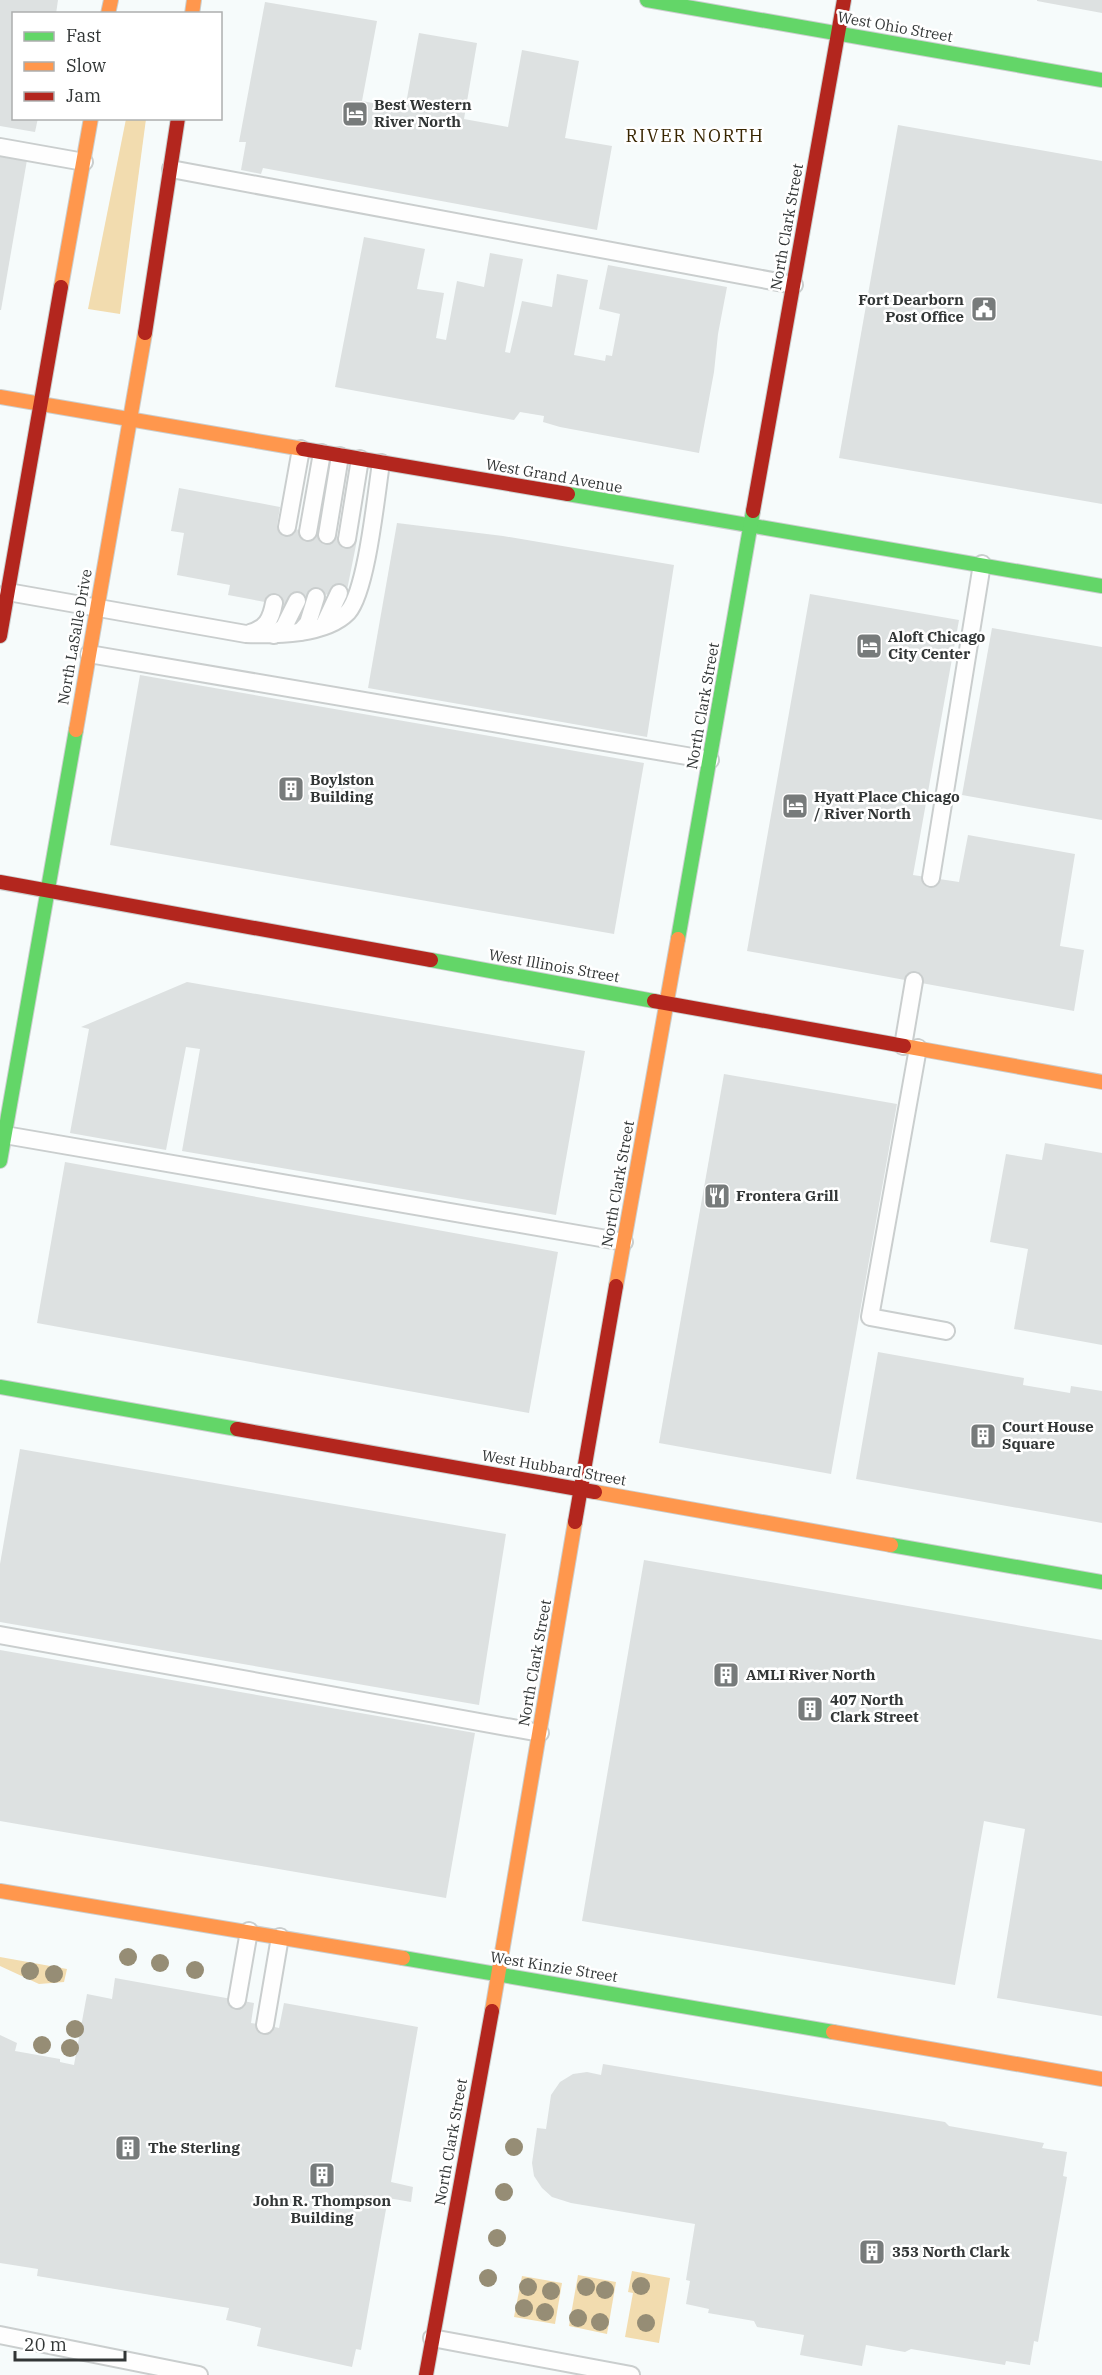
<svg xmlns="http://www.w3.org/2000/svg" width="1102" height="2375" font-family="'IBM Plex Serif',serif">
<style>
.green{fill:#f2dcaf}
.building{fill:#dde1e1}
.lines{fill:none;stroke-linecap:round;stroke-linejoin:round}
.lane-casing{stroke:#cacece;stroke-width:20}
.fast-casing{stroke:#cacece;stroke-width:16}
.slow-casing{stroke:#cacece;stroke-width:16}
.jam-casing{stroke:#cacece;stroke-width:16}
.lane{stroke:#fefefe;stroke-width:16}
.fast{stroke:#63d668;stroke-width:14}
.slow{stroke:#ff974d;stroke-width:14}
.jam{stroke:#b3261e;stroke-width:14}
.tree{fill:#968d75}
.labels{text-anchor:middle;stroke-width:5;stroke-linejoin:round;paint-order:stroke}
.street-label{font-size:15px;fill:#323636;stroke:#fff}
.poi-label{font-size:15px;font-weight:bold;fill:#323636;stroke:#fff;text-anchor:start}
.quarter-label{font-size:18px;letter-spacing:1.5px;fill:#382500;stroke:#fff}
</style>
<rect width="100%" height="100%" fill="#f6fbfb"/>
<!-- green -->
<g class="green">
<polygon points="126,119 146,119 120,314 88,309"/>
<polygon points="0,1957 67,1969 64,1982 39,1984 0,1966"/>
<polygon points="632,2271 670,2278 659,2343 625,2337 633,2293 628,2292"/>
<polygon points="578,2275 616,2282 607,2334 569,2326"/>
<polygon points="522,2276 562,2283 555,2324 514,2317"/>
</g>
<!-- building -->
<g class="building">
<polygon points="0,0 58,0 56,14 14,14 14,118 38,118 35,132 0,126"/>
<polygon points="1037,0 1102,0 1102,13 1037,1"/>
<polygon points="265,2 377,21 362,101 405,109 419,33 477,43 464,119 508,127 522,50 579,61 565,138 612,146 597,230 263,168 261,174 241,170 246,142 239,142"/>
<polygon points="898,125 1102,161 1102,504 839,458"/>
<polygon points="0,155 27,160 1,310 0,310"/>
<polygon points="364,237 425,249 417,289 444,293 436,338 446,340 457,281 484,287 490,253 523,259 505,352 510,353 522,301 552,307 557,274 588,280 574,355 605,361 606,355 612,356 620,314 599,309 608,265 727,287 718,334 714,372 699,453 560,427 543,422 544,416 520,412 514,420 335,387"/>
<polygon points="179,488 280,507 277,526 357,540 347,590 281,605 228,595 230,585 177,575 184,533 171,531"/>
<polygon points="397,523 503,536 674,565 647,737 368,688"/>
<polygon points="810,594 959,620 913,875 959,882 968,835 1075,854 1060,946 1084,950 1074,1011 747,951"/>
<polygon points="992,628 1102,647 1102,820 962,795"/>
<polygon points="140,675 644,763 614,934 110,845"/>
<polygon points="187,982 585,1051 556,1215 182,1151 200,1049 186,1047 166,1150 70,1133 89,1029 81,1027"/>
<polygon points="724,1074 897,1104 831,1474 659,1443"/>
<polygon points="1045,1143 1102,1153 1102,1345 1014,1329 1028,1249 990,1242 1006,1154 1042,1160"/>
<polygon points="65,1162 558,1252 529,1413 37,1323"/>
<polygon points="878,1352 1024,1378 1023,1385 1070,1393 1071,1386 1102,1391 1102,1523 856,1479"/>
<polygon points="20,1449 506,1534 479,1705 0,1622 0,1564"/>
<polygon points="644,1560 1102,1640 1102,2016 997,1998 1025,1829 984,1821 955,1985 582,1921"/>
<polygon points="0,1650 475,1733 446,1898 0,1821"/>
<polygon points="115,1978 254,2003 251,2023 265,2025 279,2028 284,2003 418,2027 391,2182 413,2187 411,2202 388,2198 361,2350 356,2349 352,2367 257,2346 261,2328 226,2320 229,2308 37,2276 38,2269 0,2263 0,2035 17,2043 15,2051 60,2059 60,2062 74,2065 87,1994 112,1999"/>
<polygon points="603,2064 945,2122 949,2126 1044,2143 1042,2148 1067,2152 1063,2176 1067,2177 1038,2342 1034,2341 1030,2365 1006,2361 1005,2365 911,2349 905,2352 866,2345 862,2366 800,2355 804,2335 757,2327 754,2321 708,2313 709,2309 686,2304 690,2281 686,2280 695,2224 571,2203 552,2197 542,2188 534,2176 532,2163 537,2128 546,2129 551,2095 560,2082 573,2074 587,2072 601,2075"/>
</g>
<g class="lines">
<defs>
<g id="lane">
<polyline points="0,147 84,162"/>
<polyline points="171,169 794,285"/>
<polyline points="287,527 301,449"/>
<polyline points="308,532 322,453"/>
<polyline points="327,535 340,456"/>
<polyline points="347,539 360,459"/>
<path d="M8,592L246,634C276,635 326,635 348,612C367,590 376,495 381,463"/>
<polyline points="324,625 339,593"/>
<polyline points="300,632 308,623 316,597"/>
<path d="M250,633C266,628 271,620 274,603"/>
<polyline points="274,635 284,627 297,601"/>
<polyline points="89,654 710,760"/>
<polyline points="931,878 982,564"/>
<polyline points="903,1046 914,981"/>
<polyline points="918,1048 870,1317 946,1331"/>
<polyline points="5,1135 624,1242"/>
<polyline points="0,1635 540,1733"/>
<polyline points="237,2000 249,1931"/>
<polyline points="265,2025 280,1937"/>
<polyline points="0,2335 199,2375"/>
<polyline points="432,2338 631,2375"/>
</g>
<g id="fast">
<polyline points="647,0 1102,80"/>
<polyline points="568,494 1102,586"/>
<polyline points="678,939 753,511"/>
<polyline points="431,960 654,1001"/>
<polyline points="0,1161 76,730"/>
<polyline points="0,1387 237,1429"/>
<polyline points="891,1545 1102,1582"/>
<polyline points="403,1958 833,2032"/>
</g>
<g id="slow">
<polyline points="108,14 111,0"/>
<polyline points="192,14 194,0"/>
<polyline points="61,287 91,118"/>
<polyline points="0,397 303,449"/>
<polyline points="76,730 145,333"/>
<polyline points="904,1046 1102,1082"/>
<polyline points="616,1286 678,939"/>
<polyline points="595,1492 891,1545"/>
<polyline points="0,1891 403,1958"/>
<polyline points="492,2011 575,1522"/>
<polyline points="833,2032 1102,2079"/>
</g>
<g id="jam">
<polyline points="145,333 178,118"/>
<polyline points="303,449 568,494"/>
<polyline points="753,511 844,0"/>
<polyline points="0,636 61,287"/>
<polyline points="0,882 431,960"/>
<polyline points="654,1001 904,1046"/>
<polyline points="237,1429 595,1492"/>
<polyline points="575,1522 616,1286"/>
<polyline points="426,2375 492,2011"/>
</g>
</defs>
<!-- lane casing -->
<use href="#lane" class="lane-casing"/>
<!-- fast casing -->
<use href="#fast" class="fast-casing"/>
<!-- slow casing -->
<use href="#slow" class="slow-casing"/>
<!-- jam casing -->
<use href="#jam" class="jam-casing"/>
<!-- lane -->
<use href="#lane" class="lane"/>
<!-- fast -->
<use href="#fast" class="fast"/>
<!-- slow -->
<use href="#slow" class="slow"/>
<!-- jam -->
<use href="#jam" class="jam"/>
</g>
<!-- trees -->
<g class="tree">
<circle cx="128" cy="1957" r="9"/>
<circle cx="160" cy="1963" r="9"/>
<circle cx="195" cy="1970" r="9"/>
<circle cx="30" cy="1971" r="9"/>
<circle cx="54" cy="1974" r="9"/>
<circle cx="75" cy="2029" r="9"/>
<circle cx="42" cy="2045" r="9"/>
<circle cx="70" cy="2048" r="9"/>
<circle cx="514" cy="2147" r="9"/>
<circle cx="504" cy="2192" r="9"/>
<circle cx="497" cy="2238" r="9"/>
<circle cx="488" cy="2278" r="9"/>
<circle cx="641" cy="2286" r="9"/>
<circle cx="528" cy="2287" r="9"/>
<circle cx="586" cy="2287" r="9"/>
<circle cx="605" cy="2290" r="9"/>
<circle cx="551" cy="2291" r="9"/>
<circle cx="524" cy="2308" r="9"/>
<circle cx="545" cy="2312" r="9"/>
<circle cx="578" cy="2318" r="9"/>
<circle cx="600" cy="2322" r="9"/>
<circle cx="646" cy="2323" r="9"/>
</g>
<!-- icons -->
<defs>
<symbol id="hotel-square" viewBox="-11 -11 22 22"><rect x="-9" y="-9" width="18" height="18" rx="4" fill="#777b7b" stroke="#fff"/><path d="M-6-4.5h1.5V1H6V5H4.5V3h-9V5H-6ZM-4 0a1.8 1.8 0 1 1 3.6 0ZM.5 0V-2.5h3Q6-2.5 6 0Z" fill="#fff"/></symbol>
<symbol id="civic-square" viewBox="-11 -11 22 22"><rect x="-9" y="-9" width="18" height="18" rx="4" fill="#777b7b" stroke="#fff"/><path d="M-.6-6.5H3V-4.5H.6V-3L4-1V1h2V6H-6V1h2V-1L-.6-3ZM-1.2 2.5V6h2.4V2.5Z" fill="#fff"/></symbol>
<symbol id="building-square" viewBox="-11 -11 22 22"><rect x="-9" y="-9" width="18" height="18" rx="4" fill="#777b7b" stroke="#fff"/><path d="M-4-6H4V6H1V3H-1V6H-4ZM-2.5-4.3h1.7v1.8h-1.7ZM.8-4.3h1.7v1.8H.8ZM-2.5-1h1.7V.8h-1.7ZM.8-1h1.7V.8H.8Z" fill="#fff"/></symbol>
<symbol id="restaurant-square" viewBox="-11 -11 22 22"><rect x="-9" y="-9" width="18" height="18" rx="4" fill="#777b7b" stroke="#fff"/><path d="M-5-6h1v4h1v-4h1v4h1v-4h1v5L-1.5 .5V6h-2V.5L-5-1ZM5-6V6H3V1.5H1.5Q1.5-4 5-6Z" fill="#fff"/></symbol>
</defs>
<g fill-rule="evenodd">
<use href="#hotel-square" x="340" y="99" width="30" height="30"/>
<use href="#civic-square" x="969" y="294" width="30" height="30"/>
<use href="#hotel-square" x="854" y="631" width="30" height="30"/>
<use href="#building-square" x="276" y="774" width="30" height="30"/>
<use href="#hotel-square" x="780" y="791" width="30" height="30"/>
<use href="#restaurant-square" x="702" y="1181" width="30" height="30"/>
<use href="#building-square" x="968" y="1421" width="30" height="30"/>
<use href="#building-square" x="711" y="1660" width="30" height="30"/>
<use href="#building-square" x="795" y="1694" width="30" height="30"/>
<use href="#building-square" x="113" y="2133" width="30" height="30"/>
<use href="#building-square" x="307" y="2160" width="30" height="30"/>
<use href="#building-square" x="857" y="2237" width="30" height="30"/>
</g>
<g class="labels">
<!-- street labels -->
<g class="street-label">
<text transform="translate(895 27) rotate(10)" y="5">West Ohio Street</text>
<text transform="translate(787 227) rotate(-80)" y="5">North Clark Street</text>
<text transform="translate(554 476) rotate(10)" y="5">West Grand Avenue</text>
<text transform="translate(75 637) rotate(-80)" y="5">North LaSalle Drive</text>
<text transform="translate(703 706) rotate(-80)" y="5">North Clark Street</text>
<text transform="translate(554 966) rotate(10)" y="5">West Illinois Street</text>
<text transform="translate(618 1184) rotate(-80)" y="5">North Clark Street</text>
<text transform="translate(554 1468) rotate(10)" y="5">West Hubbard Street</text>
<text transform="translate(535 1663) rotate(-80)" y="5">North Clark Street</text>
<text transform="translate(554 1967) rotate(9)" y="5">West Kinzie Street</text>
<text transform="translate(451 2142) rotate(-80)" y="5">North Clark Street</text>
</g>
<!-- poi labels -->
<g class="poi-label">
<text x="374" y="110">Best Western<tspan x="374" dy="17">River North</tspan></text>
<text x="964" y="305" text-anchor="end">Fort Dearborn<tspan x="964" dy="17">Post Office</tspan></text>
<text x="888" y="642">Aloft Chicago<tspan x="888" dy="17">City Center</tspan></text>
<text x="310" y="785">Boylston<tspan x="310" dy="17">Building</tspan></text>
<text x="814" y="802">Hyatt Place Chicago<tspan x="814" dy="17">/ River North</tspan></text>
<text x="736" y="1201">Frontera Grill</text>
<text x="1002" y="1432">Court House<tspan x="1002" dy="17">Square</tspan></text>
<text x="746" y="1680">AMLI River North</text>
<text x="830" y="1705">407 North<tspan x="830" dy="17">Clark Street</tspan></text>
<text x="148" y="2153">The Sterling</text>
<text x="322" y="2206" text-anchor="middle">John R. Thompson<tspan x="322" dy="17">Building</tspan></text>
<text x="892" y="2257">353 North Clark</text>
</g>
<!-- quarter labels -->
<g class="quarter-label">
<text x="695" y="142">RIVER NORTH</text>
</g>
</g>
<!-- legend -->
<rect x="12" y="12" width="210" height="108" fill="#ffffff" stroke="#adafaf" stroke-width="1.5"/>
<rect x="24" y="32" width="30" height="9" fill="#63d668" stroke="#adafaf" stroke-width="1.5"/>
<text x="66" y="42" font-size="18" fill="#323636">Fast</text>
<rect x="24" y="62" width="30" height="9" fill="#ff974d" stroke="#adafaf" stroke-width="1.5"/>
<text x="66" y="72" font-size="18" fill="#323636">Slow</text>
<rect x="24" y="92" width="30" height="9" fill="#b3261e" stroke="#adafaf" stroke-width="1.5"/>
<text x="66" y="102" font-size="18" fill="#323636">Jam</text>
<!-- scale -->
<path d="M15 2351v9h110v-9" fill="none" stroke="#323636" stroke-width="3"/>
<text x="24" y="2351" font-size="18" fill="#323636" stroke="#ffffff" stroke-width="4.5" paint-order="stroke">20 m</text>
</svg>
